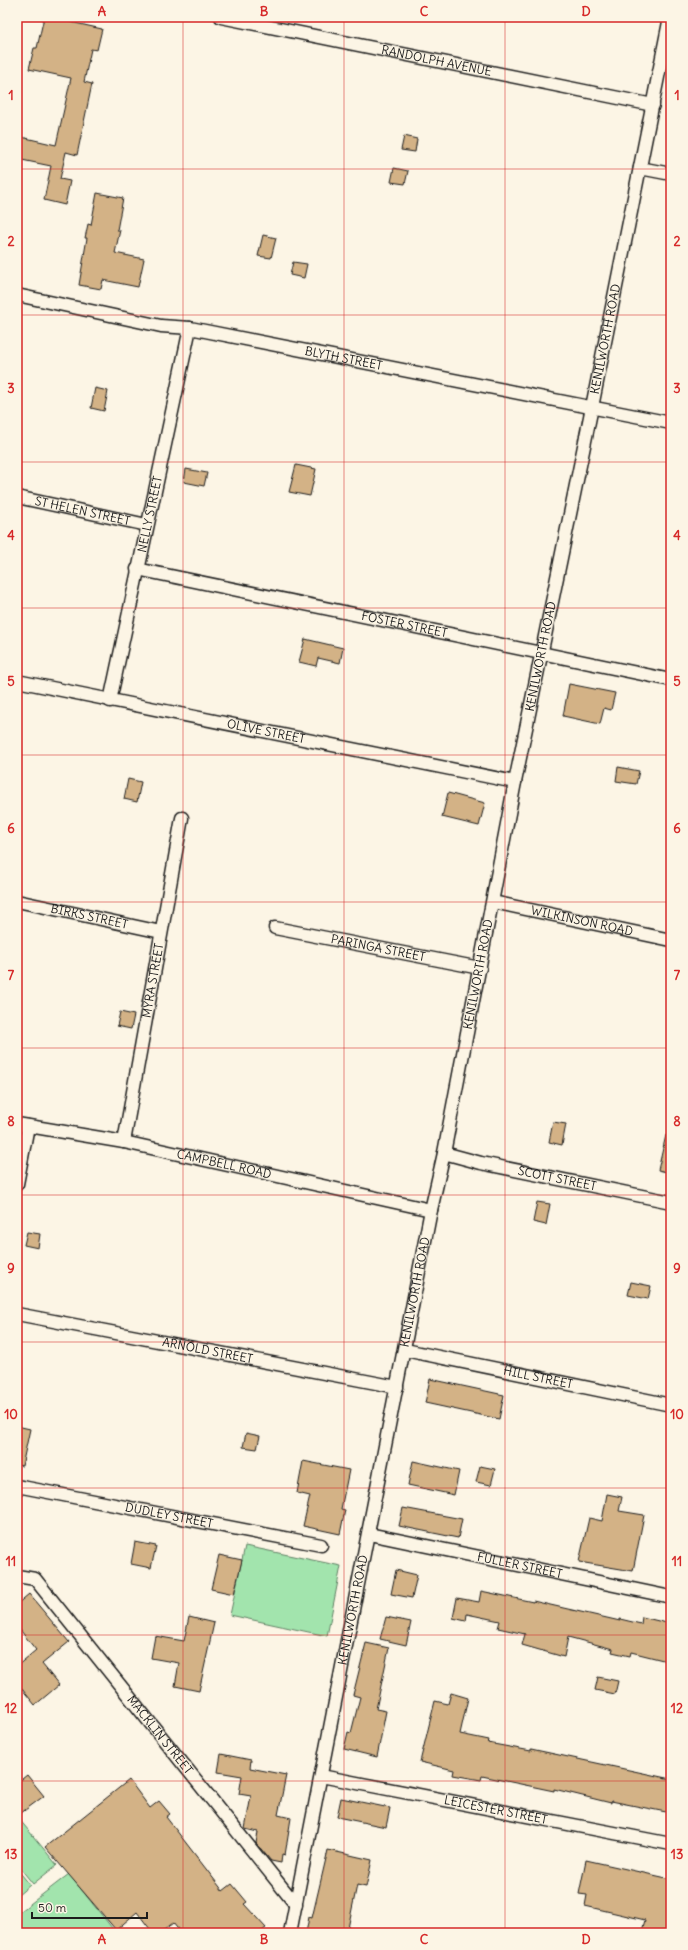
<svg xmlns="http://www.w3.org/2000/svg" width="688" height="1950" font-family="Delius,sans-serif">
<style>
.green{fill:#a2e4ad;stroke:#5f8064}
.building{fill:#d3b286;stroke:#1c1c1c}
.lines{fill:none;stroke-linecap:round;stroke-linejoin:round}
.street-casing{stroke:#1c1c1c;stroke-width:15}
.street{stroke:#fcf5e5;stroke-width:12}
.grid{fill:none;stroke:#d62828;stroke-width:1;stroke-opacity:0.55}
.labels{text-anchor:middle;stroke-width:4;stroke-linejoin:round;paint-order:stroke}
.street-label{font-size:12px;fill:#1c1c1c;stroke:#fcf5e5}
.neatline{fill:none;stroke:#d62828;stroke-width:1.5}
.grid-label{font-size:13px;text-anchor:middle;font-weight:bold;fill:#d62828}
</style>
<rect width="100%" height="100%" fill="#fcf5e5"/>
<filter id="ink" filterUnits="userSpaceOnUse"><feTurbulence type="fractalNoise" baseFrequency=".025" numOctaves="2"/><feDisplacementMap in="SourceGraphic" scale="8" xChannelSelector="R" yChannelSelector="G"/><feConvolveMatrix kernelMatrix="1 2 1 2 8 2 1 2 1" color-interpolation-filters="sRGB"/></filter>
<g filter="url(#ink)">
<!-- green -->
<g class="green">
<polygon points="245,1546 341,1566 327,1636 230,1615"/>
<polygon points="19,1819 57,1865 33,1884 17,1864 17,1821"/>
<polygon points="17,1869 30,1885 17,1896"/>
<polygon points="69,1874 116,1933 17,1933 17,1914"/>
</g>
<!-- building -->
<g class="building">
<polygon points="44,17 58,17 66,19 66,21 102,29 97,50 91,49 84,82 92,84 77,155 66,152 60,179 70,181 65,205 44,200 51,166 17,159 17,136 56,145 71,78 29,69 34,48 37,48"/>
<polygon points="404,136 417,139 415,152 401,150"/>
<polygon points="394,168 408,171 405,184 391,182"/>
<polygon points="97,193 123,198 117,230 120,230 115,253 144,259 138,287 103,280 101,289 79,285 87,238 85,238 88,224 91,225"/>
<polygon points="263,235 276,238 271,258 258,256"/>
<polygon points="293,262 307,264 304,278 290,275"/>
<polygon points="95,388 108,391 104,411 91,408"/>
<polygon points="296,465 316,469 310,496 289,492"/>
<polygon points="186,469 207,473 204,486 184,482"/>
<polygon points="305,639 343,648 340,663 318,658 316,666 299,662"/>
<polygon points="569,684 615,693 611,710 604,708 600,724 563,716"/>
<polygon points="618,767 639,771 636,784 616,781"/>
<polygon points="128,779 141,782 137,802 124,799"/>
<polygon points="448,793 485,803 479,826 442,817"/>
<polygon points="120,1012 134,1015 131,1029 117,1026"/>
<polygon points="553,1122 566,1124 562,1145 549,1142"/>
<polygon points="666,1135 671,1135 671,1173 658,1170"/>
<polygon points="537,1202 550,1204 546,1225 533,1222"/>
<polygon points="27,1232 40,1234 38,1248 24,1245"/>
<polygon points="631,1282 651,1286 648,1299 628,1295"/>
<polygon points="430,1379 504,1395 499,1419 425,1403"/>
<polygon points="17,1426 30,1429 22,1466 17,1465"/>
<polygon points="246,1433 260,1436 257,1449 243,1447"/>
<polygon points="303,1461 349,1470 341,1509 345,1510 340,1534 303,1526 310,1496 297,1493"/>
<polygon points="413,1461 459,1471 454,1495 408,1485"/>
<polygon points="480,1466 495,1469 491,1485 476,1482"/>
<polygon points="607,1494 622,1497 619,1511 644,1515 633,1571 579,1562 589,1518 602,1521"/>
<polygon points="403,1508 462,1519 458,1538 399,1526"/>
<polygon points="135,1542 156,1546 151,1568 131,1564"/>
<polygon points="219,1555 242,1560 234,1594 211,1589"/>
<polygon points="396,1570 417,1575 412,1598 391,1594"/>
<polygon points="481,1591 533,1602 533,1601 620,1621 620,1619 641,1624 642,1617 671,1624 671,1662 631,1652 630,1656 612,1652 613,1649 568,1637 564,1657 522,1645 525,1634 498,1628 500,1621 467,1614 466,1621 453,1618 457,1598 479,1602"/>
<polygon points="29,1594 69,1642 42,1664 59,1685 35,1705 17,1683 17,1666 36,1650 17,1626 17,1604"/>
<polygon points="189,1617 214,1623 199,1691 175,1686 179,1663 151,1658 155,1636 184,1641"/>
<polygon points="386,1617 411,1622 406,1645 380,1639"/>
<polygon points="366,1643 389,1648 376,1709 386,1711 377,1757 344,1749 348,1732 351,1733 360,1697 353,1695"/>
<polygon points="598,1677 618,1681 615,1694 595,1690"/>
<polygon points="451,1693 468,1698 460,1734 489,1740 488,1743 531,1751 531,1749 671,1779 671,1813 611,1801 611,1803 554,1789 554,1791 482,1776 481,1780 453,1775 454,1770 420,1762 435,1701 448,1704"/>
<polygon points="221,1754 251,1760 250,1768 286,1775 278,1815 291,1818 285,1855 282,1854 281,1863 271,1861 256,1843 258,1832 245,1829 251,1796 239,1794 242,1776 218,1772"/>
<polygon points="27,1775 44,1796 17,1816 17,1783"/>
<polygon points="129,1780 150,1808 159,1801 170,1814 166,1817 223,1891 232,1884 247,1902 244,1904 266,1928 259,1933 181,1933 173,1923 160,1933 153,1933 137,1912 116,1930 45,1847"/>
<polygon points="341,1798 390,1808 386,1827 337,1817"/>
<polygon points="328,1850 372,1860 366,1887 357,1885 347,1933 306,1933 309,1917 312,1918"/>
<polygon points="586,1860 671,1879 671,1908 666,1933 642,1931 645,1920 585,1906 587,1895 579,1894"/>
</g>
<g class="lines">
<defs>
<g id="street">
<path id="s1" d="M221,17L653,105"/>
<polyline points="640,168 671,174"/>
<path id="s2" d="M17,295L161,326L190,328L671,423"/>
<path id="s3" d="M17,497L147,525"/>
<path id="s4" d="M137,569L671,680"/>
<path id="s5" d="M17,681L515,782"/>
<path id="s6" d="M110,701L190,328"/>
<path id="s7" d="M17,901L161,932"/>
<path id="s8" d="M493,902L671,940"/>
<path id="s9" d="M275,928L480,968"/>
<path id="s10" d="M17,1124L124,1142L431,1210"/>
<path id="s11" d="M124,1142L182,818"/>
<path id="s12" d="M444,1153L481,1163L671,1202"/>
<polyline points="17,1184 28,1126"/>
<path id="s13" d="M17,1314L397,1387"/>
<path id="s14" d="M405,1350L671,1405"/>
<path id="s15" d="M17,1486L321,1545"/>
<path id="s16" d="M369,1534L671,1597"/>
<path id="s17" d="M17,1576L35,1579L296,1905"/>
<path id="s18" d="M321,1776L671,1844"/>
<path id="s19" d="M290,1933L431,1210L444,1153L515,782L592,407L670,17"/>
</g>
</defs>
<!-- street casing -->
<use href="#street" class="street-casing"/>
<!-- street -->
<use href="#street" class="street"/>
</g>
</g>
<!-- grid -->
<path class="grid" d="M183,17V1933M344,17V1933M505,17V1933M17,169H671M17,315H671M17,462H671M17,608H671M17,755H671M17,902H671M17,1048H671M17,1195H671M17,1342H671M17,1488H671M17,1635H671M17,1781H671"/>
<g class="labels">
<!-- street labels -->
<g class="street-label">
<text dy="4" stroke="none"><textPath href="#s1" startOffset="220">RANDOLPH AVENUE</textPath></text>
<text dy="4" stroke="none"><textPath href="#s19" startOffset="1625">KENILWORTH ROAD</textPath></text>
<text dy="4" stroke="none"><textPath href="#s2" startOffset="333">BLYTH STREET</textPath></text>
<text dy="4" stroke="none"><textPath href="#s3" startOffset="67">ST HELEN STREET</textPath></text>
<text dy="4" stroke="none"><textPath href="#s6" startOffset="191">NELLY STREET</textPath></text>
<text dy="4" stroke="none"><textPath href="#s4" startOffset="273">FOSTER STREET</textPath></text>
<text dy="4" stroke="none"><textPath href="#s19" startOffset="1301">KENILWORTH ROAD</textPath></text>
<text dy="4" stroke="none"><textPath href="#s5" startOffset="254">OLIVE STREET</textPath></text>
<text dy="4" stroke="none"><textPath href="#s7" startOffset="74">BIRKS STREET</textPath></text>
<text dy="4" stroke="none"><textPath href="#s8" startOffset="91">WILKINSON ROAD</textPath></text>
<text dy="4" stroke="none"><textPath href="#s9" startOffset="105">PARINGA STREET</textPath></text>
<text dy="4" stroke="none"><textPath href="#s19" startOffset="977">KENILWORTH ROAD</textPath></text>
<text dy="4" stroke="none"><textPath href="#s11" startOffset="164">MYRA STREET</textPath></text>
<text dy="4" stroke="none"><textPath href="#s10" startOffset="211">CAMPBELL ROAD</textPath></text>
<text dy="4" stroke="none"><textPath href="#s12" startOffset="116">SCOTT STREET</textPath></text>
<text dy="4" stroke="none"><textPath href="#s19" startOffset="653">KENILWORTH ROAD</textPath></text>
<text dy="4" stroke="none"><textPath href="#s13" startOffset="194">ARNOLD STREET</textPath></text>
<text dy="4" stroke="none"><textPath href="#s14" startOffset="136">HILL STREET</textPath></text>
<text dy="4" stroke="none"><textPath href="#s15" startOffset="155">DUDLEY STREET</textPath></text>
<text dy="4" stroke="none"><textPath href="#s16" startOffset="154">FULLER STREET</textPath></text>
<text dy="4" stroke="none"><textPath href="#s19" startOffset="329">KENILWORTH ROAD</textPath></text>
<text dy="4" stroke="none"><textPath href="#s17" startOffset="218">MACKLIN STREET</textPath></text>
<text dy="4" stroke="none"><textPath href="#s18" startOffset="178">LEICESTER STREET</textPath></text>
</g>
</g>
<!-- margin -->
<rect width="688" height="1950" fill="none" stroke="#fcf5e5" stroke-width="44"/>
<!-- scale -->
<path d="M32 1912v6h115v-6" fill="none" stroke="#1c1c1c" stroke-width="2"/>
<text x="38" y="1912" font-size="12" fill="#1c1c1c" stroke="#fcf5e5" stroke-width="3" paint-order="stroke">50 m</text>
<rect x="22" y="22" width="644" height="1906" class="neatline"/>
<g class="grid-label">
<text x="102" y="16">A</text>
<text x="264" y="16">B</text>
<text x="424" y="16">C</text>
<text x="586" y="16">D</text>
<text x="11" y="100">1</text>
<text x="677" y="100">1</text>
<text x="11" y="246">2</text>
<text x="677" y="246">2</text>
<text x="11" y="393">3</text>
<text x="677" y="393">3</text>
<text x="11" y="540">4</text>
<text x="677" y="540">4</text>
<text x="11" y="686">5</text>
<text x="677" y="686">5</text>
<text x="11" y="833">6</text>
<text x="677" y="833">6</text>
<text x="11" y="980">7</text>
<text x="677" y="980">7</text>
<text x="11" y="1126">8</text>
<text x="677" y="1126">8</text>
<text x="11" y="1273">9</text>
<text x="677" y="1273">9</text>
<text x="11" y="1419">10</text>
<text x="677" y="1419">10</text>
<text x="11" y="1566">11</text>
<text x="677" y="1566">11</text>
<text x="11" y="1713">12</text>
<text x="677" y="1713">12</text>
<text x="11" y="1859">13</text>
<text x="677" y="1859">13</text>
<text x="102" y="1944">A</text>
<text x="264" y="1944">B</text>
<text x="424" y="1944">C</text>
<text x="586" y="1944">D</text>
</g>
</svg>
